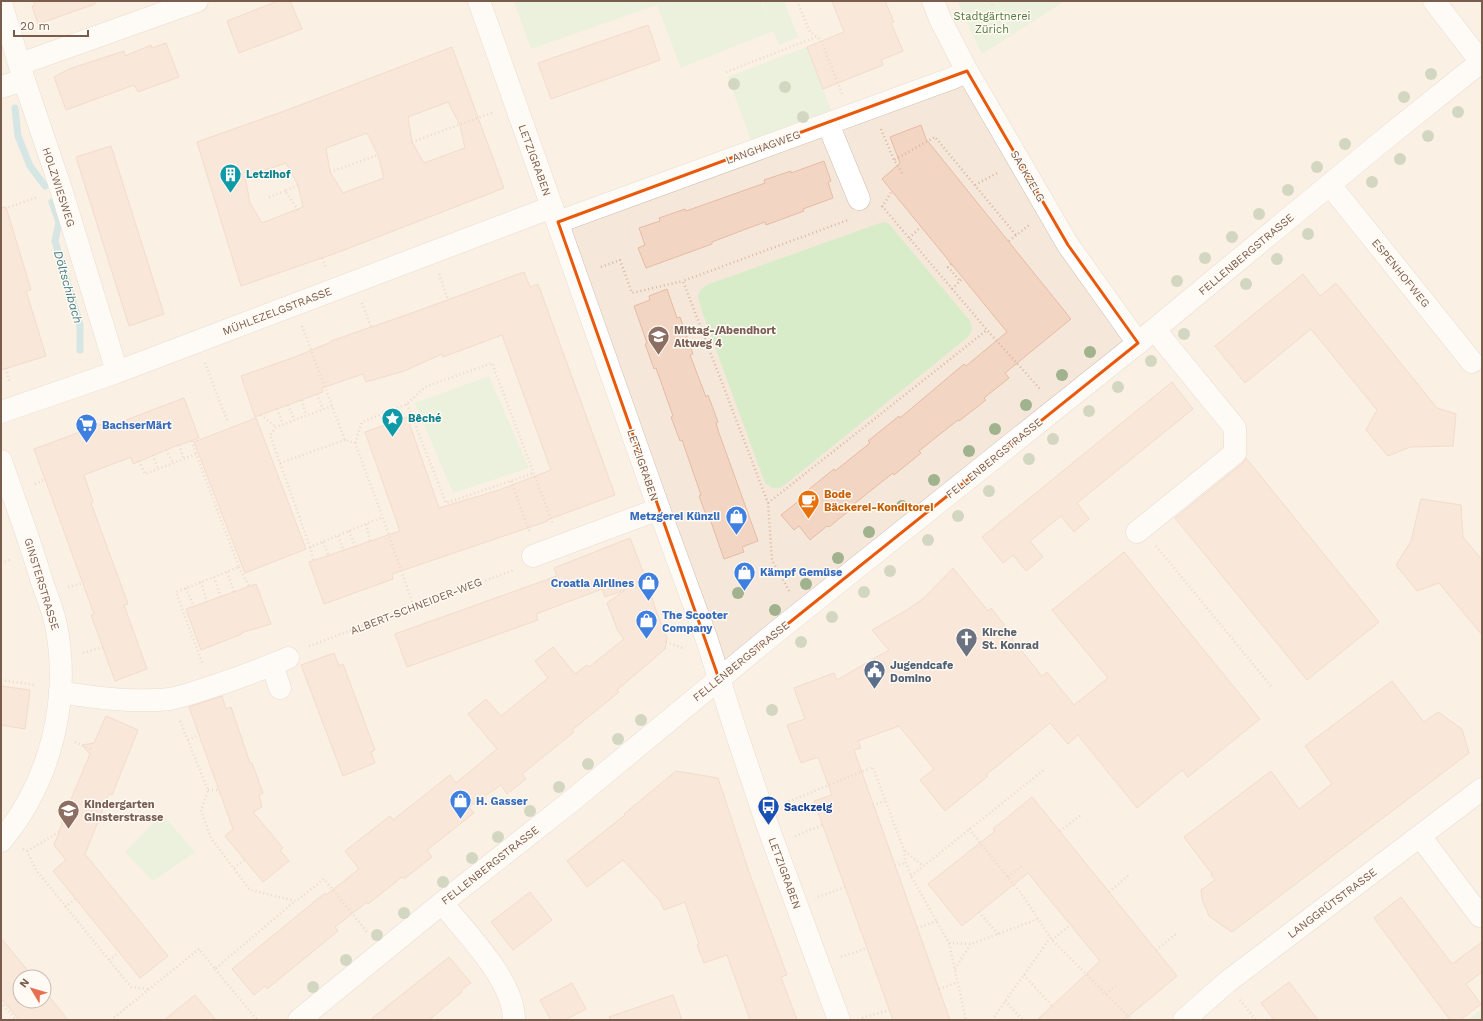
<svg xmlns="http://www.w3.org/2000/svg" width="1483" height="1021" font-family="'Work Sans',sans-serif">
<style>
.residential{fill:#f5e8da;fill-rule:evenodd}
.green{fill:#d8ecc9}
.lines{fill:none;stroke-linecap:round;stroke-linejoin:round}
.stream{stroke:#a5d3da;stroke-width:7}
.building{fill:#f3d5c3;stroke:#e6bba3;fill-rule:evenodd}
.minor-casing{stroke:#d1beb0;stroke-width:23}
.path{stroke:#d9b8a5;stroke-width:2.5;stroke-dasharray:1 3;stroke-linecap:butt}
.minor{stroke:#fff;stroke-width:22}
.tree{fill:#a0b28e}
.marked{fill:none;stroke:#e8590c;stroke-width:3;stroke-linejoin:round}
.labels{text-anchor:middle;stroke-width:3;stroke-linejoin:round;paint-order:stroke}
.park-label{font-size:11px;fill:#537a41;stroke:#fffaf3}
.street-label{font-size:11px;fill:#7a5c4d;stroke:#fffaf3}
.culture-label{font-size:11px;font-weight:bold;fill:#0d838f;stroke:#fffaf3;text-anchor:start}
.education-label{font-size:11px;font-weight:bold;fill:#785e54;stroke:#fffaf3;text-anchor:start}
.shop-label{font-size:11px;font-weight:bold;fill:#366cbe;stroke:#fffaf3;text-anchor:start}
.food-label{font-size:11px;font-weight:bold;fill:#c56008;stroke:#fffaf3;text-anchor:start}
.worship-label{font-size:11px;font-weight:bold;fill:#5b616d;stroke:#fffaf3;text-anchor:start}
.service-label{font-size:11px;font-weight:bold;fill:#4e5e75;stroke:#fffaf3;text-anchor:start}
.transit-label{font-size:11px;font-weight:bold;fill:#164399;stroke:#fffaf3;text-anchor:start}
.water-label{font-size:12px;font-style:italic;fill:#437c86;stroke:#fffaf3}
</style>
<rect width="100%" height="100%" fill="#fdf6ec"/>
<!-- residential -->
<path class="residential" d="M1,1H1482V1020H1ZM20,977H44V1001H20Z"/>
<!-- green -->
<g class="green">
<polygon points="514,1 761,1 769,20 762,1 784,1 798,37 779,45 773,31 681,68 657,5 531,49"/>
<polygon points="957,1 1065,1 982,54"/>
<polygon points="807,47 831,110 751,141 728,77"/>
<path d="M886,222L890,225L970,321C973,328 972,331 968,337L782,487C775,490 771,488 765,483L703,314C699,300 693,292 709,284L880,223Z"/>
<polygon points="489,376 529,468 453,493 415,403"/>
<polygon points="162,814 195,852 153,881 125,852"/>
<polygon points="1482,1009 1482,1020 1469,1020"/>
</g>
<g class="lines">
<!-- stream -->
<g class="stream">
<polyline points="15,108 18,136 30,166 45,186"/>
<polyline points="52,202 59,222 55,241 80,325 80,350"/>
</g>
</g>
<!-- building -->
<g class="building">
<polygon points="33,1 95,1 95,4 38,24 32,6 35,5"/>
<polygon points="278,1 290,1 302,29 239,53 227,21"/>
<polygon points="832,1 885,1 894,22 891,23 903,51 881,60 883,65 823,89 807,47 844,32"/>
<polygon points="648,25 660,60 551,99 538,63"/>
<polygon points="166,43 179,77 138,92 134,85 66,110 54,77 69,69 124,51 125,56 151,45 152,48"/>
<path d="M452,47L504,188L339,252L241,286L197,142L290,109ZM448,102L460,125L465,148L424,163L412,142L408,117ZM367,133L378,155L384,178L343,193L330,172L326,148ZM286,163L298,185L303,207L262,223L250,203L245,177Z"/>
<polygon points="921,125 926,139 1071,319 1005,373 1009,378 984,398 986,400 959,421 958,420 934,439 919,451 921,453 894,475 893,473 869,492 854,504 855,506 829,527 827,526 810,540 799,526 794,530 781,515 805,496 803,494 834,469 835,471 870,443 868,441 899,416 900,418 964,364 966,366 1007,332 882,179 900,163 890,137"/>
<polygon points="111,146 164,314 129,326 76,157"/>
<polygon points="824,161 831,181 828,182 833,198 803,209 804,211 766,225 765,222 738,232 712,242 712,244 646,268 638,248 645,245 639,228 660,221 659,218 685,209 686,211 765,183 764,180 791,171 791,173"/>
<polygon points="6,207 31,290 26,291 46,356 1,370 1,208"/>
<polygon points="524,272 530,287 538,284 615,495 547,520 548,521 392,574 393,579 324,604 309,562 400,531 365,432 407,417 439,508 499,490 551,470 518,379 502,335 443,357 442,354 404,371 366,382 363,374 322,388 323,392 255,417 241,376 295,357 331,342 331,341 409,314"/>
<polygon points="1303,274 1320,296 1336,283 1437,408 1456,414 1453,446 1410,447 1388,456 1366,430 1377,410 1311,329 1245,383 1215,346"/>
<polygon points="667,289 677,318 680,317 693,354 690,355 706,397 708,395 718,422 716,423 719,433 758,541 742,547 744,552 724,559 710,519 708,520 699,496 701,495 682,440 680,441 671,417 673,416 656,368 654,369 645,344 647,343 634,306 650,300 649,296"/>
<polygon points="1172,382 1193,409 1077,503 1089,519 1074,532 1061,516 1030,541 1043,557 1026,571 1013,555 1003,563 982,537"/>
<polygon points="184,398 199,438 173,447 133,464 131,457 84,475 93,502 91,503 128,604 124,605 147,669 115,681 91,615 94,614 34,449 102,424 103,429 147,412"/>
<polygon points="256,418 306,549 245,573 194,442"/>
<polygon points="1246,458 1379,622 1307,680 1175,518 1243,463"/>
<polygon points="1421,499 1461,505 1463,537 1482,560 1482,635 1439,583 1417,591 1396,565 1411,541"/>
<polygon points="630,538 647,582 656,610 667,638 665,649 617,690 619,692 572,730 574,732 522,774 526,779 507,794 501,785 469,807 474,813 427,850 432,857 404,879 402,877 368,904 367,902 335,927 338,931 267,989 265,986 254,995 232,969 325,893 326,895 359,869 345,851 390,816 393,820 450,775 456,783 497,749 468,714 486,699 501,716 548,678 535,661 553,647 575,674 587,665 589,667 624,639 618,631 607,603 625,590 605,597 602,589 536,614 538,620 407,667 395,634 557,576 554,568"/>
<polygon points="1124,552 1260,719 1188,777 1182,770 1137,808 1078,735 1068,744 1050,723 986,775 988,776 945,811 920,780 934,769 899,726 858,741 861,748 854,750 950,1020 893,1020 814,801 832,795 818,757 801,763 787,725 805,719 794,688 834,673 837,680 889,650 872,630 907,610 924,598 953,568 988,611 991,608 1014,637 1012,639 1042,676 1047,672 1074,705 1108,678 1052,610"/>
<polygon points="256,584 271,624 241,633 242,634 201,650 186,609"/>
<polygon points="334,653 339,666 343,664 375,750 371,752 375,763 343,776 301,665"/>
<polygon points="1392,681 1424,722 1438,712 1462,729 1469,753 1232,932 1226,928 1209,916 1202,899 1201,890 1215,880 1211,875 1212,874 1184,837 1271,771 1299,809 1332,784 1305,746"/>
<polygon points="1,686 30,690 25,729 1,725"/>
<polygon points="222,696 226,709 231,707 250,763 252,763 263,793 259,795 262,807 253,812 283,848 280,850 289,861 263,882 225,836 233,829 189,707"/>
<polygon points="106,716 138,730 112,795 109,794 85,854 168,956 140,978 53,871 66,860 54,845 62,824 61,823 90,754 82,745 94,743"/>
<polygon points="676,771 718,778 749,872 787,975 781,977 797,1020 750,1020 727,955 704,963 697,945 699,944 685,902 664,910 660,901 623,860 587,887 567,861 625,815 624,814"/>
<polygon points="1032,797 1177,976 1124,1020 1037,1020 1100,961 1028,873 962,926 928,884 995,831 993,829"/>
<polygon points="530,892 552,920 513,950 491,922"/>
<polygon points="1401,897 1452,964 1482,942 1482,972 1466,984 1481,1004 1460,1020 1450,1020 1374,918"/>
<polygon points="1,938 33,977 20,977 20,1001 44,1001 44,990 68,1020 19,1020 1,998"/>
<polygon points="449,957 471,983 461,990 462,992 429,1020 370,1020"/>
<polygon points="1289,982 1318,1020 1274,1020 1261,1003"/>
<polygon points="572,983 586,1009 565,1020 551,1020 540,1000"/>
<polygon points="195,995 216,1020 164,1020"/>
<polygon points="673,995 682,1020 610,1020 609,1017"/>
</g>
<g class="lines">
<defs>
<g id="minor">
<polyline points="479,1 659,509 707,640 734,726 768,827 839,1020"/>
<polyline points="933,1 941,21 967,71 1068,245 1138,343"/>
<polyline points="1434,1 1481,62"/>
<polyline points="1,3 24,80 61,189 117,372"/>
<polyline points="20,64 197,1"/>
<polyline points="1,87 24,80"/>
<polyline points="828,124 859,199"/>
<polyline points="1330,185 1472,362"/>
<polyline points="558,222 953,78 967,71"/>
<polyline points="1,412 117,372 552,207"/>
<path d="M1,461C15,501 30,541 42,582C47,596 53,610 56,625C71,700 50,783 1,841"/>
<polyline points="1137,532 1235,453 1235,428 1155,330"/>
<polyline points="533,556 659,509"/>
<polyline points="272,665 280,688"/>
<path d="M60,692C95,698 135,703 170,699C186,696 201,690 217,685C241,677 265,668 288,658"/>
<polyline points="1420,836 1480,916"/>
<path d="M442,903C466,933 514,980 514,1020"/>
<polyline points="299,1020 442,903 574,799 770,637 1138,343 1386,138 1482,61"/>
<polyline points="1184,1020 1227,982 1482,789"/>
</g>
</defs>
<!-- minor casing -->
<use href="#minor" class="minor-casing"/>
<!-- path -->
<g class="path">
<polyline points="797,1 810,32 821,40 842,94"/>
<polyline points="990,1 994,8"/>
<polyline points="726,72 816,37"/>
<polyline points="881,129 894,160"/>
<polyline points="412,142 494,112"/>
<polyline points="330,172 378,155"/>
<polyline points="902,173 894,160 935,137 1016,235"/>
<polyline points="975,185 999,172"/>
<polyline points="269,197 285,191"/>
<polyline points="882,206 987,330 1040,389"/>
<polyline points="882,207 892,191"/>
<polyline points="1,210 38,197"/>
<polyline points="298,210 285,191 298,185"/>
<polyline points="909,238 921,227"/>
<polyline points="1009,241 1029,225"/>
<polyline points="322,258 326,268"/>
<polyline points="951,264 948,267 960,281"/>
<polyline points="601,267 620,260 632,293 683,281"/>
<polyline points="439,274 448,300"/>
<polyline points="952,289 963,278"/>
<polyline points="362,303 371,327"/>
<polyline points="302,326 345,440 355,443 384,521 414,607"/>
<polyline points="205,363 227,420"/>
<polyline points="6,368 10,383"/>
<polyline points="317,394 323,409"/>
<polyline points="302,400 306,415"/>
<polyline points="407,404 446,503 534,473"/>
<polyline points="288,405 294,419"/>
<polyline points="332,406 276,427 270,435 310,547 383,517"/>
<polyline points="277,409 283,424"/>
<polyline points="261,415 276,427"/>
<polyline points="192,441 196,454"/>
<polyline points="355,443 362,422 407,404 425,387 492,363 553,524"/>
<polyline points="179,445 184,459"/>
<polyline points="166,450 173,463"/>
<polyline points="153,455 158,469"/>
<polyline points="139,461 145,474 196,454 239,567 176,592 203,665"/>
<polyline points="280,463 345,440"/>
<polyline points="511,481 530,533"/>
<polyline points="35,484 45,479"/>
<polyline points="768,503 987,330"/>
<polyline points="366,524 370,541"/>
<polyline points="349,531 355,547"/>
<polyline points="338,536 344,551"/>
<polyline points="323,542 329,556"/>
<polyline points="1156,546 1271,686"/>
<polyline points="310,547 314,562"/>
<polyline points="1,563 10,560"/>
<polyline points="239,567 249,586"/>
<polyline points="227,572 234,592"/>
<polyline points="214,577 221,597"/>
<polyline points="201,582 207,602"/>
<polyline points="68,587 83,583"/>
<polyline points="186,588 194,607"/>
<polyline points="789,591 772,560 768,503 683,281 848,220"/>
<polyline points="666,642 685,649"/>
<polyline points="309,646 514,570"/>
<polyline points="83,653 103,647"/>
<polyline points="1,680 36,685"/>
<polyline points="180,721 208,790 201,810 211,838 250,890 296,901 324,879 368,933"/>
<polyline points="188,740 199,735"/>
<polyline points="75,742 91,749"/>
<polyline points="208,790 218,790"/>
<polyline points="785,803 873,767 904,850 906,863 911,876 949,943 966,1020"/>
<polyline points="873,805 885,801"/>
<polyline points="969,829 1023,896 1052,940 1132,1020"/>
<polyline points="1060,831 1081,815"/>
<polyline points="795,836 823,825"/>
<polyline points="23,849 27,851 36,870 131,987 148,989"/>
<polyline points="27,851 59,832"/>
<polyline points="905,851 923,866"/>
<polyline points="895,866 906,863"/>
<polyline points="234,868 244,860"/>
<polyline points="911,876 1045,769"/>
<polyline points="1008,877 1022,866"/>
<polyline points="1109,892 1129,875"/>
<polyline points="818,897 845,887"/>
<polyline points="65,907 75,899"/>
<polyline points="979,912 998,934"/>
<polyline points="917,928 937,921"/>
<polyline points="1052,940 1070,925"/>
<polyline points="949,943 971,944 1038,919"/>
<polyline points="1156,950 1176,934"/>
<polyline points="841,957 867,948"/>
<polyline points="109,960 118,953"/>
<polyline points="215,969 257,1020"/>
<polyline points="955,969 970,945"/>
<polyline points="1024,975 1052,1006"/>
<polyline points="939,989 958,982"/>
<polyline points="1106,994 1118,984"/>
<polyline points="1240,1000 1256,1020"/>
<polyline points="1005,1001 1023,1020"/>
<polyline points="1,1002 16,1020"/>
<polyline points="862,1018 889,1010"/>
<polyline points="111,1020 199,949 215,969 295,901"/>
<polyline points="992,1020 1050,938"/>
</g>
<!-- minor -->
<use href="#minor" class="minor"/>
</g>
<!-- trees -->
<g class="tree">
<circle cx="1431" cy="74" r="6"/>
<circle cx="734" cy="84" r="6"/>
<circle cx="785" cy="87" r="6"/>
<circle cx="1404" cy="97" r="6"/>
<circle cx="1458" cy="112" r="6"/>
<circle cx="803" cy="117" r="6"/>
<circle cx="1428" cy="136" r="6"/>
<circle cx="1345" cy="144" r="6"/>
<circle cx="1400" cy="159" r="6"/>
<circle cx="1317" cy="167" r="6"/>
<circle cx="1372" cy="182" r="6"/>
<circle cx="1288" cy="190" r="6"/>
<circle cx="1259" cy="214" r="6"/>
<circle cx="1308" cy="234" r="6"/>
<circle cx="1232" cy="237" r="6"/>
<circle cx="1205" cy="258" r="6"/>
<circle cx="1277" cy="259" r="6"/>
<circle cx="1177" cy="281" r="6"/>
<circle cx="1246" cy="284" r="6"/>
<circle cx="1184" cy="334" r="6"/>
<circle cx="1090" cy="352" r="6"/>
<circle cx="1151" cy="361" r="6"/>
<circle cx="1062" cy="375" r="6"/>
<circle cx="1118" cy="387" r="6"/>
<circle cx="1026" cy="405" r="6"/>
<circle cx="1089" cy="411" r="6"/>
<circle cx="995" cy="429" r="6"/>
<circle cx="1053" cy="439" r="6"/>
<circle cx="969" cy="451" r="6"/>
<circle cx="1029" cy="459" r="6"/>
<circle cx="934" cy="480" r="6"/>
<circle cx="989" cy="491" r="6"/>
<circle cx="902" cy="506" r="6"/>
<circle cx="958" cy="516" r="6"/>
<circle cx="869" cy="532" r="6"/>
<circle cx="928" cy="540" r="6"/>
<circle cx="838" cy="558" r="6"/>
<circle cx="890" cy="571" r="6"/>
<circle cx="806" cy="584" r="6"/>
<circle cx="864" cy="592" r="6"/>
<circle cx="738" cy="593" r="6"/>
<circle cx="775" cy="610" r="6"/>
<circle cx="832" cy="617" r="6"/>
<circle cx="801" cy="642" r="6"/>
<circle cx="772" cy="710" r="6"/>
<circle cx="641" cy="720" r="6"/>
<circle cx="618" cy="739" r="6"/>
<circle cx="588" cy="764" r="6"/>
<circle cx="559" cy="787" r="6"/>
<circle cx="530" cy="811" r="6"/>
<circle cx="498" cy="837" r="6"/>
<circle cx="472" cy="858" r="6"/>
<circle cx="443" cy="882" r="6"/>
<circle cx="404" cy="913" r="6"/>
<circle cx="377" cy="935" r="6"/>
<circle cx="346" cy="960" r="6"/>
<circle cx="313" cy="987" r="6"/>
</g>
<!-- marked area -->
<path d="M0 0H1483V1021H0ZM967,71L1068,245L1138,343L719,679L558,222Z" fill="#fdf6ec" fill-opacity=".55" fill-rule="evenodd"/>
<path class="marked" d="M967,71L1068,245L1138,343L719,679L558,222Z"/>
<!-- icons -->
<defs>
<symbol id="building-pin" viewBox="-11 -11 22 30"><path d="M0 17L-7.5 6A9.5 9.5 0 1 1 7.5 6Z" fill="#0f9aa8" stroke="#fffaf3"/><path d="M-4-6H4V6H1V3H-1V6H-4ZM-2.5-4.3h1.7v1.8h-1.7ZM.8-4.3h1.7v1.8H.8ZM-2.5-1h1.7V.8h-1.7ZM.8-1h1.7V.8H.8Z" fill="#fff"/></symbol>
<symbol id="school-pin" viewBox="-11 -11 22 30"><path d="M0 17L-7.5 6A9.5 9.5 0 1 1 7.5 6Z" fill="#8d6e63" stroke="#fffaf3"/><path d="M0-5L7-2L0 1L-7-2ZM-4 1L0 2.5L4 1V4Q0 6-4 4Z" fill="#fff"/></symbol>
<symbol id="sight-pin" viewBox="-11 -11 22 30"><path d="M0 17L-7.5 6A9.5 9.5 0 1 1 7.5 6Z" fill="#0f9aa8" stroke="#fffaf3"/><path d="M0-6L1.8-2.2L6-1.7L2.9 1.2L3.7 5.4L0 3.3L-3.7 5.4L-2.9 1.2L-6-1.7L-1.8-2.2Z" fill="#fff"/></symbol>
<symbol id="supermarket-pin" viewBox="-11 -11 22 30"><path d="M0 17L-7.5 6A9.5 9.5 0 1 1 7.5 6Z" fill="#3f7fe0" stroke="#fffaf3"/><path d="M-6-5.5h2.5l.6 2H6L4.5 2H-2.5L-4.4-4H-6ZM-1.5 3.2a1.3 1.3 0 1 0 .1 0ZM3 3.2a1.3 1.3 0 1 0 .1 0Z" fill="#fff"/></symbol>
<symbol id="cafe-pin" viewBox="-11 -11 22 30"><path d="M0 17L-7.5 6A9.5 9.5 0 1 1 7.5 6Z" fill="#e8710a" stroke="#fffaf3"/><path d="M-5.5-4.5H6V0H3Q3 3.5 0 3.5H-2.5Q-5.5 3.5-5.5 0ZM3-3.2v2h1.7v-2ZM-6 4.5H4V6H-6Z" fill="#fff"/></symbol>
<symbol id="shop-pin" viewBox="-11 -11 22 30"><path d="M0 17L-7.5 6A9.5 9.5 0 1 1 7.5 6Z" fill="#3f7fe0" stroke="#fffaf3"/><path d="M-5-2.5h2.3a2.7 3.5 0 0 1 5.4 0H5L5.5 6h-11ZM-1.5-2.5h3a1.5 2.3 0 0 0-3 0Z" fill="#fff"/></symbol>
<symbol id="church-pin" viewBox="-11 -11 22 30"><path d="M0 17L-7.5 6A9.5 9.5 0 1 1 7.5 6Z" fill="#6b7280" stroke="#fffaf3"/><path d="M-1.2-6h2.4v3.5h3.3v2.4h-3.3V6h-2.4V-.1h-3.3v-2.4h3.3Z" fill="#fff"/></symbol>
<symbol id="civic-pin" viewBox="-11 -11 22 30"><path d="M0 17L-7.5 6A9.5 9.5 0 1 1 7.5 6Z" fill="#5c6f8a" stroke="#fffaf3"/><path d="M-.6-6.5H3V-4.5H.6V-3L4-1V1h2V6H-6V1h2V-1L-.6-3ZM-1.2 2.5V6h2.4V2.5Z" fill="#fff"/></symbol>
<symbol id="bus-pin" viewBox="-11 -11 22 30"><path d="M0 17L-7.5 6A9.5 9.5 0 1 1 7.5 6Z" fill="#1a4fb4" stroke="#fffaf3"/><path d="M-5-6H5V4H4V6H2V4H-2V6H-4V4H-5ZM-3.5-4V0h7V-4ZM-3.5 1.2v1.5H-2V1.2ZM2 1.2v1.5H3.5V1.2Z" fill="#fff"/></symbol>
</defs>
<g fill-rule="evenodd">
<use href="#building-pin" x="218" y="162" width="25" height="34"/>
<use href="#school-pin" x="646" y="324" width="25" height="34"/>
<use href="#sight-pin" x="380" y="406" width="25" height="34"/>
<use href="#supermarket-pin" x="74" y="412" width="25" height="34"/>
<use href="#cafe-pin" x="796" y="488" width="25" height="34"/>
<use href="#shop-pin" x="724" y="504" width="25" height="34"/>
<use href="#shop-pin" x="732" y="560" width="25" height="34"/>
<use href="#shop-pin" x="636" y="570" width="25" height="34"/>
<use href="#shop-pin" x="634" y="608" width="25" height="34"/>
<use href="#church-pin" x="954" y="626" width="25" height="34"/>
<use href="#civic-pin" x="862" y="658" width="25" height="34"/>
<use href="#shop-pin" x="448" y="788" width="25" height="34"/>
<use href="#bus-pin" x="756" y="794" width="25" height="34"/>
<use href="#school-pin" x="56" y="798" width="25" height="34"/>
</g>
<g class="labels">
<!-- park labels -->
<g class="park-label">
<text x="992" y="20">Stadtgärtnerei<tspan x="992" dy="13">Zürich</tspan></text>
</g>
<!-- street labels -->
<g class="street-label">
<text transform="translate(763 147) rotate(-20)" y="4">LANGHAGWEG</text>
<text transform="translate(535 160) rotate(70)" y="4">LETZIGRABEN</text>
<text transform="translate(1028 176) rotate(60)" y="4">SACKZELG</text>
<text transform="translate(59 187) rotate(72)" y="4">HOLZWIESWEG</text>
<text transform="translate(1246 254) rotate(-40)" y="4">FELLENBERGSTRASSE</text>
<text transform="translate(1401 273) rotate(51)" y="4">ESPENHOFWEG</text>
<text transform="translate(277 311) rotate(-21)" y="4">MÜHLEZELGSTRASSE</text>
<text transform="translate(994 458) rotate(-39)" y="4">FELLENBERGSTRASSE</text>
<text transform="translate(643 465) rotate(71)" y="4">LETZIGRABEN</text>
<text transform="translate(42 584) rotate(73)" y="4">GINSTERSTRASSE</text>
<text transform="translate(416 606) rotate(-21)" y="4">ALBERT-SCHNEIDER-WEG</text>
<text transform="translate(741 661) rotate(-39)" y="4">FELLENBERGSTRASSE</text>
<text transform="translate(490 865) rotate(-38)" y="4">FELLENBERGSTRASSE</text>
<text transform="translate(785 873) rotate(70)" y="4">LETZIGRABEN</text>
<text transform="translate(1332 903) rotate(-37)" y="4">LANGGRÜTSTRASSE</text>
</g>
<!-- culture labels -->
<g class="culture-label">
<text x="246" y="178">Letzihof</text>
<text x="408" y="422">Bêché</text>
</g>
<!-- education labels -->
<g class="education-label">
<text x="674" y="334">Mittag-/Abendhort<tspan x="674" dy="13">Altweg 4</tspan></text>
<text x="84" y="808">Kindergarten<tspan x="84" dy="13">Ginsterstrasse</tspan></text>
</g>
<!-- shop labels -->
<g class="shop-label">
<text x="102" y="429">BachserMärt</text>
<text x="720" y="520" text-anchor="end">Metzgerei Künzli</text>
<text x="760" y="576">Kämpf Gemüse</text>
<text x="634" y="587" text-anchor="end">Croatia Airlines</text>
<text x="662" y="619">The Scooter<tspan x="662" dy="13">Company</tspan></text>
<text x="476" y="805">H. Gasser</text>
</g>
<!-- food labels -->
<g class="food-label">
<text x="824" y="498">Bode<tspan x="824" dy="13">Bäckerei-Konditorei</tspan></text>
</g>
<!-- worship labels -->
<g class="worship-label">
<text x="982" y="636">Kirche<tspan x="982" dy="13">St. Konrad</tspan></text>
</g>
<!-- service labels -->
<g class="service-label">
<text x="890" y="669">Jugendcafe<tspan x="890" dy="13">Domino</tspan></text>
</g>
<!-- transit labels -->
<g class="transit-label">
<text x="784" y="811">Sackzelg</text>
</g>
<!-- water labels -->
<g class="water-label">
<text transform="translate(68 287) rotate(74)" y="4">Döltschibach</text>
</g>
</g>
<!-- border -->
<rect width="1483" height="1021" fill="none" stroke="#7a5c4d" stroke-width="4"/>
<!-- north arrow -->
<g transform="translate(32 989) rotate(308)"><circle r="19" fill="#fffaf3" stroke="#cabbb1"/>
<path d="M0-3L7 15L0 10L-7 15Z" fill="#e76f51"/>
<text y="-6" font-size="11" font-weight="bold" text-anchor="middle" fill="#7a5c4d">N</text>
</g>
<!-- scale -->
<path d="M14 30v6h74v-6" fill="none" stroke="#7a5c4d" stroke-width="2"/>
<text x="20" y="30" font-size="12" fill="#7a5c4d" stroke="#fffaf3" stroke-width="3" paint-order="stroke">20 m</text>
</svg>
